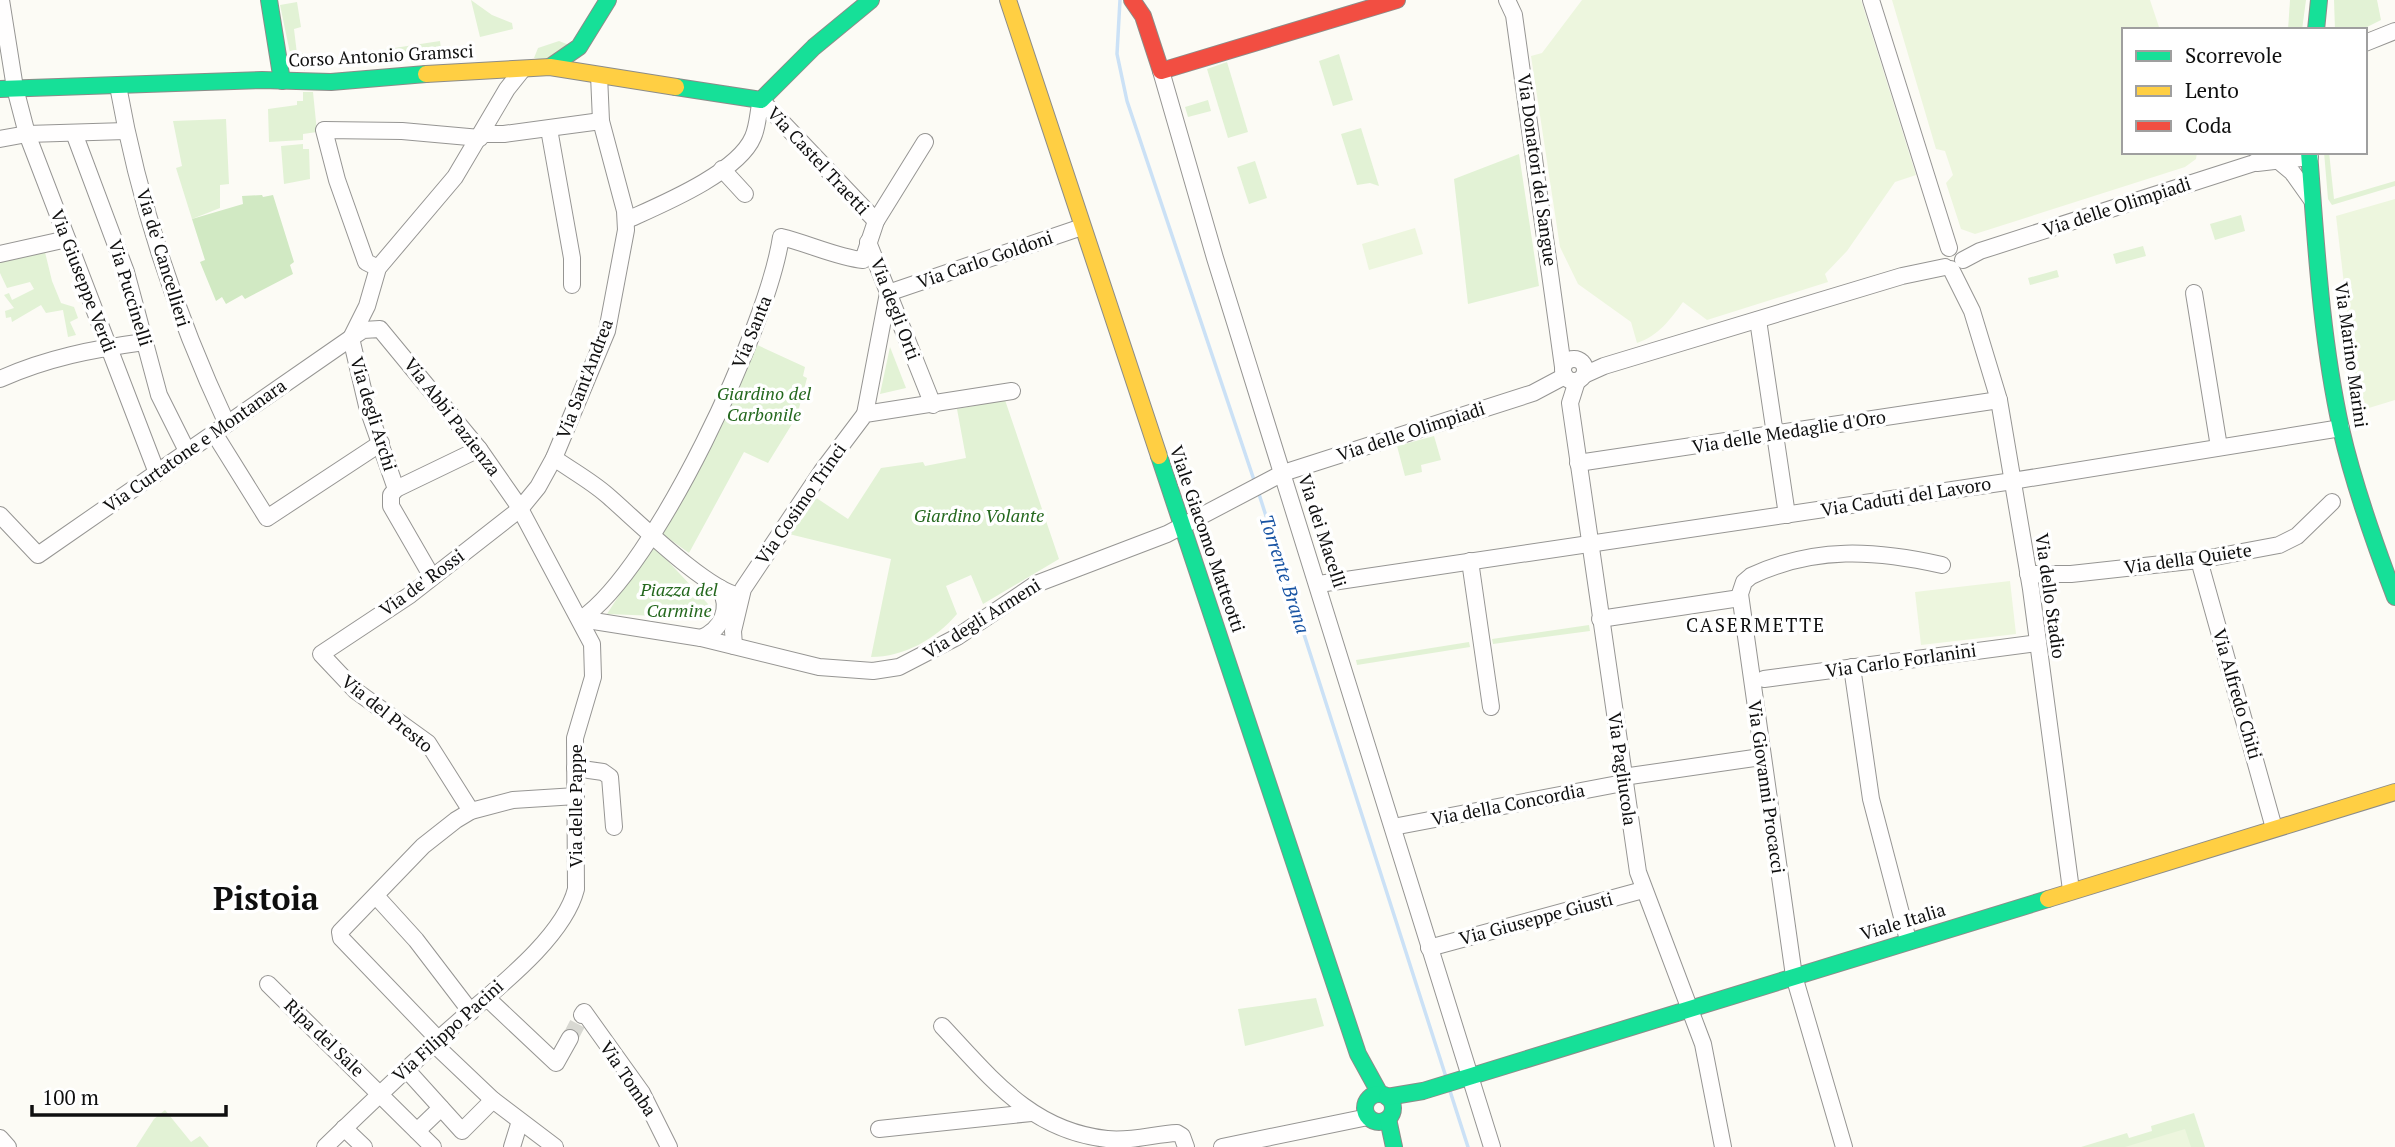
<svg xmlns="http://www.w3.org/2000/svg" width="2395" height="1147" font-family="'PT Serif',serif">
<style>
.green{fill:#e2f2d5}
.forest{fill:#d1e9c3}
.pitch{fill:#edf6de}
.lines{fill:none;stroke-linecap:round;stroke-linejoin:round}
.stream{stroke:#cbe1f6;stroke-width:3.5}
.street-tunnel{stroke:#d8d8d2;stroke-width:16;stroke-dasharray:16 8;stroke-linecap:butt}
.street-casing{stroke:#969593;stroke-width:18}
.fast-casing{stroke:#8c8c89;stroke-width:18}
.slow-casing{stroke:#8c8c89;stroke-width:18}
.jam-casing{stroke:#8c8c89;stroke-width:18}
.street{stroke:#fffefe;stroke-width:16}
.fast{stroke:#16e098;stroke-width:16}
.slow{stroke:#ffcf43;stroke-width:16}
.jam{stroke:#f24e42;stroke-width:16}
.labels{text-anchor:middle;stroke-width:7;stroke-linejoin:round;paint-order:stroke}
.street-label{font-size:18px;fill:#0f0f0f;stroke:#fff}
.park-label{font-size:18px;font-style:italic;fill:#24681e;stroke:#fff}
.water-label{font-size:19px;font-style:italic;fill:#1753a3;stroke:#fff}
.neighbourhood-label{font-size:19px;letter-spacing:2px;fill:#0f0f0f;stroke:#fff}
.town-label{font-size:32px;font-weight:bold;fill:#0f0f0f;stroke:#fff}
</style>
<rect width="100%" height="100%" fill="#fcfbf5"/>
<!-- green -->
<g class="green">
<polygon points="471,0 492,15 512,23 513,29 480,37"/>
<polygon points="2290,0 2306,0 2302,30 2288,30"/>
<polygon points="2334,0 2377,0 2381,20 2361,30 2335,30"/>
<polygon points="297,2 301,27 294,29 297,54 303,53 305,71 290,53 280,5"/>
<polygon points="440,41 441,49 343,64 342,56"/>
<polygon points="559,41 569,45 544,60 534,58 538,48"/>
<polygon points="1339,54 1353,100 1333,106 1319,61"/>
<polygon points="1227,62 1248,132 1228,138 1207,69"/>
<polygon points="303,92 313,92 317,132 303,134 303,140 269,142 268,109 297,105 297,101 303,101"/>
<polygon points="1208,100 1211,111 1188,117 1185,107"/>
<polygon points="226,119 229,184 220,185 220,208 192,219 176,168 182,166 173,121"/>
<polygon points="1361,128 1379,186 1370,183 1357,185 1341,134"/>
<polygon points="303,144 303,149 309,149 310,179 284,184 281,146"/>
<polygon points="2324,152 2329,152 2334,199 2395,181 2395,186 2332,205 2328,199"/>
<polygon points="1519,154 1539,286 1468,304 1454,179"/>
<polygon points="1255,161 1267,198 1249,204 1237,167"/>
<polygon points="2241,215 2245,231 2215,240 2210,224"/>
<polygon points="2143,246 2146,256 2116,264 2113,254"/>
<polygon points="44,248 52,281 61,303 74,307 78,318 70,322 76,335 68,337 63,310 46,313 41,305 12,322 11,317 6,318 5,311 14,308 4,295 9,293 12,300 34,289 30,282 7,288 0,273 0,259"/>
<polygon points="2057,270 2059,277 2030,285 2028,278"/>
<polygon points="753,343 805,367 803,376 807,378 797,416 768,463 744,452 689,553 661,533"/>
<polygon points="890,347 906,388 880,394"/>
<path d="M1005,400L1059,559L983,604L971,575L946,586L957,614C936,639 904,657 871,657L891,559L789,534L815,497L848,519L881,468L923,462L925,466L966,458L957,409Z"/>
<polygon points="1434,436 1441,460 1421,465 1422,472 1405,476 1397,446"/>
<polygon points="652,544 708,604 711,611 708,618 607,614"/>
<polygon points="1589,625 1590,631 1493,644 1492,639"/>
<polygon points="1469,642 1470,647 1357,665 1356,660"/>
<polygon points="1316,998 1324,1026 1245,1046 1238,1009"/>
<polygon points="165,1110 191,1142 200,1136 209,1147 136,1147 154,1119"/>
<polygon points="2194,1113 2205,1147 2081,1147 2127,1133 2129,1138 2152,1131 2151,1126"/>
</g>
<!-- forest -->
<polygon class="forest" points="262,195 263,197 273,195 294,262 290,265 293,274 245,299 242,295 226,304 222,297 216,301 200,262 205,260 192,219 243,204 242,196"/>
<!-- pitch -->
<g class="pitch">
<path d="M1582,0H1861L1916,175L1895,182L1847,251L1825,274L1828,282L1707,320L1683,302C1670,320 1658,336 1637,343L1631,322L1578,284L1560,247L1531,56L1542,53Z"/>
<polygon points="1892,0 2150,0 2160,30 2124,30 2124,152 2197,152 2196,159 2185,167 1975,234 1961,229 1946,183 1953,175 1945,151 1936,149"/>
<polygon points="2395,199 2395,400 2359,411 2336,216"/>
<polygon points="1415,228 1423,254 1369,270 1362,244"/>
<polygon points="2010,581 2016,634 1921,645 1915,592"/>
<polygon points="2185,1129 2191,1147 2125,1147"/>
</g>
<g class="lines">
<!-- stream -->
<g class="stream">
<polyline points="1120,0 1117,54 1127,101 1255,483"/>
<polyline points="1258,491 1446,1077"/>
<polyline points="1450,1091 1468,1147"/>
</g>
<!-- street-tunnel -->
<polyline class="street-tunnel" points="570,1038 582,1015"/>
<defs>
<g id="street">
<polyline points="1,0 15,88 27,134 157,473"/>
<polyline points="1507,0 1514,15 1563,367"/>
<polyline points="1871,0 1949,248"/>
<polyline points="2365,43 2395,31"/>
<polyline points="1161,71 1215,258 1492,1147"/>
<path d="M118,86C139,205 176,315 227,424"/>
<polyline points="761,100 876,221"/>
<polyline points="549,129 572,258 572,285"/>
<polyline points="74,133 126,272 159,395 187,451"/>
<polyline points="483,134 504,134 601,121"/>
<polyline points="0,139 27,134 126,131"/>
<polyline points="2280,162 2292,172 2312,200"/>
<polyline points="2257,163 2310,157"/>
<polyline points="722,169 745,194"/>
<path d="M627,220C660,205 738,173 753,137C758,126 758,112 761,100"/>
<polyline points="868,242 933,405"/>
<polyline points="0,254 67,239"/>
<polyline points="1963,260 1980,251 2254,163 2273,152"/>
<polyline points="378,268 366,262 337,180 324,130 402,131 480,138"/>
<polyline points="1951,269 1972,311 1999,400 2031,589 2071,890"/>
<polyline points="888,293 1082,227"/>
<polyline points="2194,293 2219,447"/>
<polyline points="1758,320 1787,515"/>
<polyline points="351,338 367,306 378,268 455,177 507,89 523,69"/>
<polyline points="351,338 367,406 396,489"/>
<circle cx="1574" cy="370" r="11"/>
<polyline points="1584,375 1604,366 1902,276 1945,267"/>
<path d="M0,379C47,358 93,349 144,342"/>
<polyline points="1577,381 1570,403 1638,872 1703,1044 1723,1147"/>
<polyline points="865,414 888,293"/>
<polyline points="214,433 267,518 381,443"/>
<path d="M554,458C571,470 591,481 607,495C635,519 706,590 740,596"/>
<polyline points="1578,463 1999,400"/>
<path d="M0,515L38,555L351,338L363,330L380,329L479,449L518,505L592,644L593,677L575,738L576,889C562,944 479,1001 439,1039C400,1075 363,1110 325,1147"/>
<polyline points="2199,560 2274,828"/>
<polyline points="1470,561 1491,707"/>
<polyline points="2028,574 2071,574 2199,560 2279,545 2297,536 2332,502"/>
<polyline points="432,577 391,506 391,495 396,489 479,449"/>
<polyline points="1319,584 2006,482 2341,428"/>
<polyline points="581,619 701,638 819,667 873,671 899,667 957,637 1036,584 1167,534 1283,473 1533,393 1565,376"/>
<path d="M581,619C655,569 768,326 781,237C807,243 839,258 863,260L876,221L925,142"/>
<polyline points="1600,619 1740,598"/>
<path d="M701,638C722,629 731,609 720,588"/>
<polyline points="734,646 733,631 743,589 822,471 865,414 1012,391"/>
<polyline points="1852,667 1871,799 1908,940"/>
<polyline points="1764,679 2038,643"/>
<polyline points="575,768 603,772 610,777 614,827"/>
<polyline points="1623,777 1761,757"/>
<polyline points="471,811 428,743 356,691 321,654 410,595 520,509 538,487 554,458 607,331 626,230 625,211 601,121 599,75"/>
<polyline points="1393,827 1623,783"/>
<polyline points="376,896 416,940 471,1012"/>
<polyline points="1429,948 1643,890"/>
<polyline points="268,984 433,1147"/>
<polyline points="487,998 556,1063 570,1038"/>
<polyline points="582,1015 584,1012 642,1093 669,1147"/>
<path d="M942,1026C991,1078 1031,1131 1107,1139C1130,1142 1155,1134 1177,1133L1182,1136L1186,1147"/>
<polyline points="438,1039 341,938 340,932 423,846 456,820 471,811 513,800 576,796"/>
<polyline points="434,1044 493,1100 555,1147"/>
<polyline points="406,1069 462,1131 493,1100"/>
<polyline points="344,1128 364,1147"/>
<polyline points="879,1129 1031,1113"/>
<polyline points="417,1131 441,1108"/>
<polyline points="0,1138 8,1147"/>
<polyline points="512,1147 520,1121"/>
<polyline points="1222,1147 1368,1117"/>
<path d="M1844,1147L1794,976L1740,594L1744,582L1751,576C1815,546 1875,550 1942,565"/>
</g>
<g id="fast">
<polyline points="269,0 282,81"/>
<polyline points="2316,30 2319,0"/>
<polyline points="550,67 579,47 608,0"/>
<polyline points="676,87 761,100 814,47 871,0"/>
<polyline points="0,89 262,80 331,82 426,74"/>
<path d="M2309,152C2316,244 2321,338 2341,429C2354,486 2374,542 2395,597"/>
<polyline points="1159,456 1358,1054 1380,1094"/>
<circle cx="1379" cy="1108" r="14"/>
<polyline points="1387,1097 1423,1091 2048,899"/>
<polyline points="1388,1119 1394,1147"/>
</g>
<g id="slow">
<polyline points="1008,0 1159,456"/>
<polyline points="426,74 550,67 676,87"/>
<polyline points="2048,899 2395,792"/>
</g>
<polyline id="jam" points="1132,0 1143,16 1161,71 1397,0"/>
</defs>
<!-- street casing -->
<use href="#street" class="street-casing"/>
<!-- fast casing -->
<use href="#fast" class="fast-casing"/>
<!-- slow casing -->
<use href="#slow" class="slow-casing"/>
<!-- jam casing -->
<use href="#jam" class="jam-casing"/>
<!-- street -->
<use href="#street" class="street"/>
<!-- fast -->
<use href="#fast" class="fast"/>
<!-- slow -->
<use href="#slow" class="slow"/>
<!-- jam -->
<use href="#jam" class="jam"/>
</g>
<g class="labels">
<!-- street labels -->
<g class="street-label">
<text transform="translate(381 56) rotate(-3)" y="6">Corso Antonio Gramsci</text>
<text transform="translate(818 161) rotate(47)" y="6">Via Castel Traetti</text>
<text transform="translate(1537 170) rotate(82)" y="6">Via Donatori del Sangue</text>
<text transform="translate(2117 207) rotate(-18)" y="6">Via delle Olimpiadi</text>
<text transform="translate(163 258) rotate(73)" y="6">Via de' Cancellieri</text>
<text transform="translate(985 260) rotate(-19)" y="6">Via Carlo Goldoni</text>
<text transform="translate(83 281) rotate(69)" y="6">Via Giuseppe Verdi</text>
<text transform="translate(130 293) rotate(73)" y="6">Via Puccinelli</text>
<text transform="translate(895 309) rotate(69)" y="6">Via degli Orti</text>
<text transform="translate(752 332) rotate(-68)" y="6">Via Santa</text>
<text transform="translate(2351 355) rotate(82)" y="6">Via Marino Marini</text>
<text transform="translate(585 379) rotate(-69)" y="6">Via Sant'Andrea</text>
<text transform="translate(373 414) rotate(73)" y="6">Via degli Archi</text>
<text transform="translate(452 417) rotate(52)" y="6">Via Abbi Pazienza</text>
<text transform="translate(1411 432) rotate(-18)" y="6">Via delle Olimpiadi</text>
<text transform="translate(1789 432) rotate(-9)" y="6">Via delle Medaglie d'Oro</text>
<text transform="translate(195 446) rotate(-35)" y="6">Via Curtatone e Montanara</text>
<text transform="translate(1906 497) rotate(-9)" y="6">Via Caduti del Lavoro</text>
<text transform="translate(801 504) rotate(-55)" y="6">Via Cosimo Trinci</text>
<text transform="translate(1322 531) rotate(72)" y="6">Via dei Macelli</text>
<text transform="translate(1207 539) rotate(71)" y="6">Viale Giacomo Matteotti</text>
<text transform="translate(2188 559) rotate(-8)" y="6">Via della Quiete</text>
<text transform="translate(422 583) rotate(-36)" y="6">Via de' Rossi</text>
<text transform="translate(2050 596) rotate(82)" y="6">Via dello Stadio</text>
<text transform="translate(982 619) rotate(-32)" y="6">Via degli Armeni</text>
<text transform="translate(1901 661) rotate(-8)" y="6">Via Carlo Forlanini</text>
<text transform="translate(2237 694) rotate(74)" y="6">Via Alfredo Chiti</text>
<text transform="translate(387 714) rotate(39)" y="6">Via del Presto</text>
<text transform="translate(1622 769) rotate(82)" y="6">Via Pagliucola</text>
<text transform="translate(1766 787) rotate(82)" y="6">Via Giovanni Procacci</text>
<text transform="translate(1508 805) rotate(-11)" y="6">Via della Concordia</text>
<text transform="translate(576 806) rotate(-90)" y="6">Via delle Pappe</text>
<text transform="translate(1536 919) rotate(-15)" y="6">Via Giuseppe Giusti</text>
<text transform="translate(1903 922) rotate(-17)" y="6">Viale Italia</text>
<text transform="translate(448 1031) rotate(-42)" y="6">Via Filippo Pacini</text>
<text transform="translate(324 1038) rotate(44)" y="6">Ripa del Sale</text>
<text transform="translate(628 1079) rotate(56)" y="6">Via Tomba</text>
</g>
<!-- park labels -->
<g class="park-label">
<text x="764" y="400">Giardino del<tspan x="764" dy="21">Carbonile</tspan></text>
<text x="979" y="522">Giardino Volante</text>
<text x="679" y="596">Piazza del<tspan x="679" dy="21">Carmine</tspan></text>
</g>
<!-- water labels -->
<g class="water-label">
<text transform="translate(1285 574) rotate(72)" y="7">Torrente Brana</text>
</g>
<!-- neighbourhood labels -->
<g class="neighbourhood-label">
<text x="1756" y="632">CASERMETTE</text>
</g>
<!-- town labels -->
<g class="town-label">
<text x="266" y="910">Pistoia</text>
</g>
</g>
<!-- legend -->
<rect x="2122" y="28" width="245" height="126" fill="#ffffff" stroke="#9f9f9f" stroke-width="2"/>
<rect x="2136" y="51" width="35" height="10" fill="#16e098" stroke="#9f9f9f" stroke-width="2"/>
<text x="2185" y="63" font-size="21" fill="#0f0f0f">Scorrevole</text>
<rect x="2136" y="86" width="35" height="10" fill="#ffcf43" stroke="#9f9f9f" stroke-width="2"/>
<text x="2185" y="98" font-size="21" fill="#0f0f0f">Lento</text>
<rect x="2136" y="121" width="35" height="10" fill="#f24e42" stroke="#9f9f9f" stroke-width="2"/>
<text x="2185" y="133" font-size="21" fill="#0f0f0f">Coda</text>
<!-- scale -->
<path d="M32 1105v10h194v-10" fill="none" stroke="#0f0f0f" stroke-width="3.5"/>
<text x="42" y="1105" font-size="21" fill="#0f0f0f" stroke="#ffffff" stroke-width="5" paint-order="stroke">100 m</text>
</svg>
